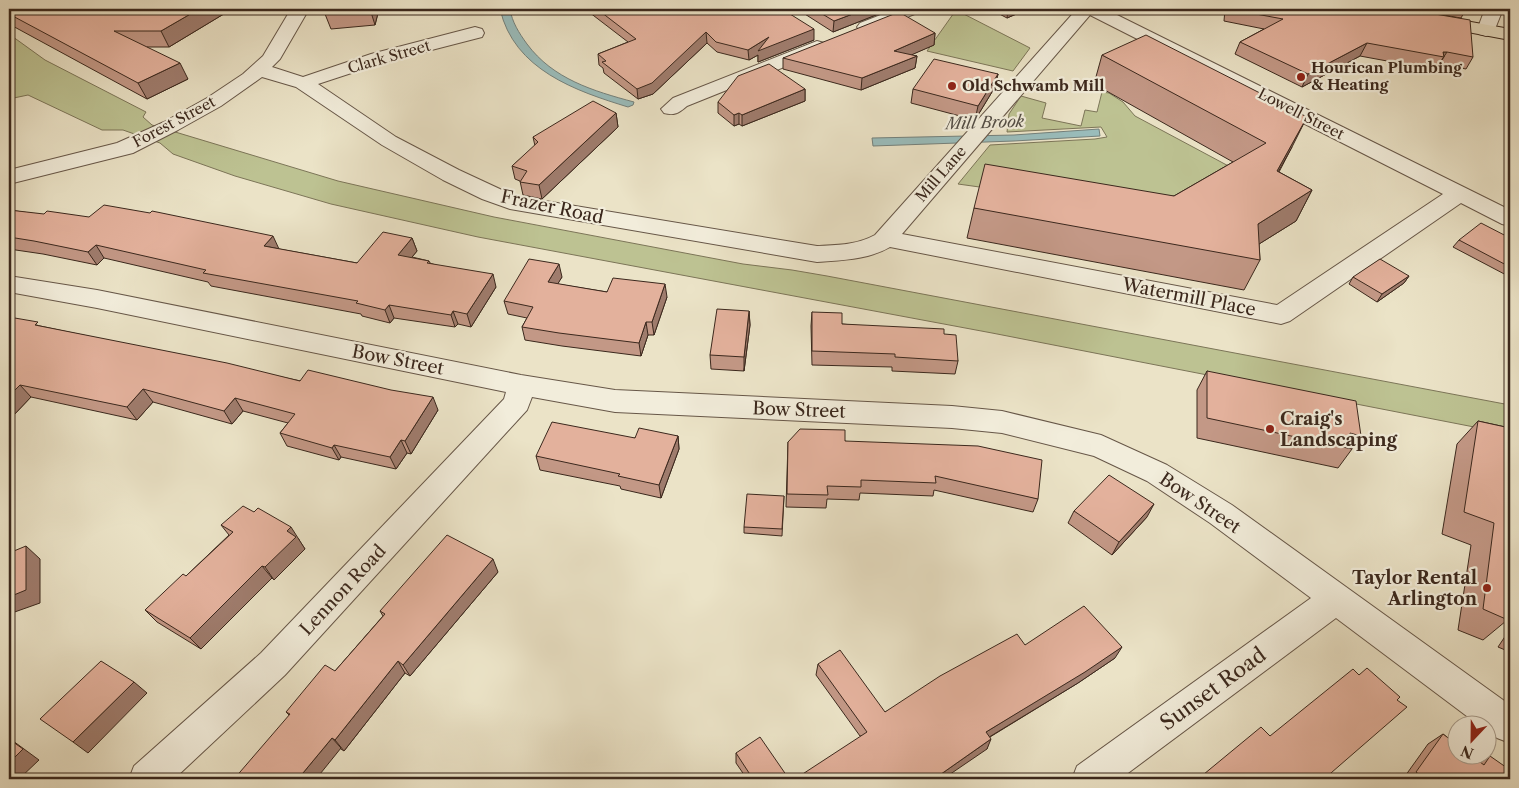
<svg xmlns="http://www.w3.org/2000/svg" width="1519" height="788" font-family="'Libre Caslon Text',serif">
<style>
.green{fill:#bdc292;stroke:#7c7558}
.water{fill:#9abdbc;stroke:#74817c}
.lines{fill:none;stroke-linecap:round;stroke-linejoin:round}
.minor-casing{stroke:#675748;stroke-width:2}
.major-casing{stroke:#3b281d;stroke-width:2}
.minor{fill:#f2eddb;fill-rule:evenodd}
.major{fill:#ebe3c7;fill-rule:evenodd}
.wall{fill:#c39886;stroke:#3b281d}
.shaded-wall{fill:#9f7c6d;stroke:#3b281d}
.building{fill:#e3b19c;stroke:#3b281d}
.poi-dot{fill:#8f2418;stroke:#f2eddb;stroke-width:2}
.labels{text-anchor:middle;stroke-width:4.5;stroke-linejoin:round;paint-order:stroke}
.far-street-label{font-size:15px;fill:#3b281d;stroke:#f2eddb}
.far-poi-label{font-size:15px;font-weight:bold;fill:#3b281d;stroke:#f2eddb;text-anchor:start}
.far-water-label{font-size:16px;font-style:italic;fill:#534d45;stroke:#f2eddb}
.street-label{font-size:18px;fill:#3b281d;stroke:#f2eddb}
.poi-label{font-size:18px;font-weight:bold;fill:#3b281d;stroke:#f2eddb;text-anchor:start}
.near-street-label{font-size:21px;fill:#3b281d;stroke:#f2eddb}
</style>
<rect width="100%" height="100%" fill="#ebe3c7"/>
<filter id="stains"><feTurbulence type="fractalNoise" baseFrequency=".004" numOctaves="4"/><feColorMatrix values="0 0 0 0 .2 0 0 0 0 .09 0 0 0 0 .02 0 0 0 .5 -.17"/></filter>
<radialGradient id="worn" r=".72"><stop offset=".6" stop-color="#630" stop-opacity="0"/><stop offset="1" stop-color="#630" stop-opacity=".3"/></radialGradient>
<!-- green -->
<g class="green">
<polygon points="956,10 1030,48 1013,71 927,51"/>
<polygon points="9,34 45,60 146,112 143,117 152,125 338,181 494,217 743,264 792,270 827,276 1510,405 1510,434 992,333 478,237 331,204 235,176 173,154 160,143 123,130 102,130 28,95 9,99"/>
<polygon points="1102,92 1109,93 1123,102 1135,116 1236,170 1189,198 1001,190 958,184 990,145 1095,139 1107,137 1101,127 1007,132 1009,114 1021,96 1046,103 1042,118 1081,126 1085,110 1097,112"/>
</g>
<!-- water -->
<g class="water">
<path d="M500,9H510C512,22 519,33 527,44C553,79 593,91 634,102L633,105L628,107C576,91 514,70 500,9Z"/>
<polygon points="1099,129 1100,136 1014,141 873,146 872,138 1014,135"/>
</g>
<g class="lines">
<defs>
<g id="minor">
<path d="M291,9H309L280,59L272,67L303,77L371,54L475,27L482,29L484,33L482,37L385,62L318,84L396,137L459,170L515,196L817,246C837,245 857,245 875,235L1077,9H1105L1510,210V226L1502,224L1461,203L1290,321L1281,324L890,247C868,260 842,260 817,262L510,209L482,199L443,180L382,145L296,87L262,77L221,106L178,130L133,153L9,184V170L117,143L164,122L207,98L243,74L263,56ZM1090,15L1443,194L1277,305L902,234Z"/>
<polygon points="896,9 920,9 917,13 872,31 866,32 860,31 857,27 860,23"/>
<polygon points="1485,9 1503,9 1493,34 1486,36 1479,34 1477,30"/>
<path d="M817,41L824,43L826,47L824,51L687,106C679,113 674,116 664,113L661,109L673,98Z"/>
<polygon points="9,276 97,290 521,375 615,390 952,406 1002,411 1101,435 1167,465 1232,505 1510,705 1510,743 1497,738 1486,730 1486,726 1480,726 1336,618 1120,779 1072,779 1077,766 1311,598 1210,523 1147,481 1094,456 1002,433 952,428 615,412 532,397 527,410 285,675 174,779 129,779 134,766 261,653 504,399 506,392 97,308 9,292"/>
</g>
<polygon id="major" points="1363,9 1399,9 1510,29 1510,40 1372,14 1366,13"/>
</defs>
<!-- minor casing -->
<use href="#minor" class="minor-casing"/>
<!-- major casing -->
<use href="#major" class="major-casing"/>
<!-- minor -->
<use href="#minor" class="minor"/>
<!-- major -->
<use href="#major" class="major"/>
</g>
<!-- wall -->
<g class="wall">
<polygon points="9,9 232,9 169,47 147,47 188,79 147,99 9,24"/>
<polygon points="323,9 379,9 375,25 331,29"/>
<polygon points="585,9 782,9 814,40 758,62 758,55 749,60 717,52 707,43 653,94 638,99 604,73 603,68 599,65 598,54 628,42"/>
<polygon points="797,9 881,9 881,13 833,32"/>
<polygon points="990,9 1028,9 1007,18"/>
<polygon points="1225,9 1406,9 1473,57 1466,69 1440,64 1436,70 1360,56 1302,87 1235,54 1240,42 1264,29 1224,21"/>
<polygon points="1408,9 1466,9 1461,18"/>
<polygon points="935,33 934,45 910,55 917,56 915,68 861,90 783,69 783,58"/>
<polygon points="1102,55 1292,147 1279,172 1312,190 1296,221 1259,244 1260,260 1244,290 967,238 974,208 1174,196 1233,162 1094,84"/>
<polygon points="998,74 995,87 975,120 911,103 913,89"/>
<polygon points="805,89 805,101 742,126 739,124 734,126 718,113 718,102"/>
<polygon points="616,113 618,127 542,199 523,195 520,181 515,179 512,166 535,146 533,137"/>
<polygon points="9,210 279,249 357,263 412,238 417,251 412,257 429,261 430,263 496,287 471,327 458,324 455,327 394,318 390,323 362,316 361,314 211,286 208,282 104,258 97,265 43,254 9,249"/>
<polygon points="1510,238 1510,277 1453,247 1459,240"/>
<polygon points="1409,276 1404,283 1377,302 1349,284 1353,277"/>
<polygon points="562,277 557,284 607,292 667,297 654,335 648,335 641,356 562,346 525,340 522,327 527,318 508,314 504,301"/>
<polygon points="749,311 750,325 744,371 711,369 710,355"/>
<polygon points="812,312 842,324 944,334 958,361 955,374 892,371 892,367 812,365 811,326"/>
<polygon points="9,317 40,326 438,410 411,454 407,453 396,469 341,457 339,460 287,446 280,433 288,423 243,411 232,424 153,402 137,420 31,397 11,418 9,462"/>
<polygon points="1207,371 1361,436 1352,447 1352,449 1338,468 1197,438 1197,390"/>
<polygon points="1478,421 1510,428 1510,625 1506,621 1483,640 1458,630 1471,545 1442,534 1457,444"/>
<polygon points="678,436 679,449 661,498 621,489 620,486 540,470 536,456 635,438"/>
<polygon points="845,441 1038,499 1033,512 934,490 933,496 860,493 859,500 827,499 826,508 786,507 788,442"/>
<polygon points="784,496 782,536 744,533 744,527"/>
<polygon points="1074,511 1147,517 1112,555 1068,523"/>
<polygon points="221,525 299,539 299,540 305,549 274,580 272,578 201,649 157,622 145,610 186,576 229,535"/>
<polygon points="498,572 410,676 405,673 344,751 289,715 286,712 335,671 383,616 380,611"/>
<polygon points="1510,629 1510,652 1498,647"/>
<polygon points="1025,645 1115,658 1078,683 990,737 987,749 860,736 816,675 818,664 885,712"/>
<polygon points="1443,734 1480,762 1490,756 1510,779 1403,779 1428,744"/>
<polygon points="736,753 789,779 747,779 736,763"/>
</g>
<!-- shaded-wall -->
<g class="shaded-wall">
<polygon points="199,9 232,9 169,47 161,31"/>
<polygon points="370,9 379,9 375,25"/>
<polygon points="866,9 881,9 881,13 833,32 834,21"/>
<polygon points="1008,9 1028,9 1007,18"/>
<polygon points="814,29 814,40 758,62 758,55 749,60 748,50 769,37"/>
<polygon points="706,32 707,43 653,94 638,99 637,89"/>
<polygon points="935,33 934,45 893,63 894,51"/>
<polygon points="1367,43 1360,56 1302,87 1308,74"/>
<polygon points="1443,52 1447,52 1439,64 1444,57"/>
<polygon points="917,56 915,68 861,90 862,78"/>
<polygon points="180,63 188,79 147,99 138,83"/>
<polygon points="998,74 995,87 975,120 978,106"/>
<polygon points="805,89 805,101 742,126 742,115"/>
<polygon points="616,113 618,127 542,199 539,185"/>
<polygon points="739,113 739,124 734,126 734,115"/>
<polygon points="1307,117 1292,147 1262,201 1277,171"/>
<polygon points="1312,190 1296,221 1243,254 1258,224"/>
<polygon points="273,236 279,249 264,246"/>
<polygon points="412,238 417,251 403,268 398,255"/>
<polygon points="96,245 104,258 97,265 88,252"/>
<polygon points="559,264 562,277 551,295 548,282"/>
<polygon points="493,274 496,287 471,327 467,314"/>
<polygon points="1409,276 1404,283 1377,302 1382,294"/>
<polygon points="665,284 667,297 654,335 652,322"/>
<polygon points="389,305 394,318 390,323 385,310"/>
<polygon points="453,311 458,324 455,327 451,315"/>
<polygon points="749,311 750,325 744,371 744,357"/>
<polygon points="646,322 648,335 641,356 639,343"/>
<polygon points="20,385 31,397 11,418 9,462 9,396"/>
<polygon points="143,389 153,402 137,420 127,407"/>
<polygon points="433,397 438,410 411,454 405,441"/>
<polygon points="235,398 243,411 232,424 224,411"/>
<polygon points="678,436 679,449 661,498 659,485"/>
<polygon points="401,440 407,453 396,469 390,457"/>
<polygon points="334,445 341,457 339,460 332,448"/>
<polygon points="1154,504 1147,517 1112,555 1119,542"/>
<polygon points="291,527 305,549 274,580 265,567 287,531"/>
<polygon points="26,546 40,559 40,603 9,614 9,597"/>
<polygon points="493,559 498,572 410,676 403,665"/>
<polygon points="262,566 272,578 201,649 190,638"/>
<polygon points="1122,647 1115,658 1078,683 981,742 986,732"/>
<polygon points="398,661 405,673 344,751 335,740"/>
<polygon points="134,682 147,693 88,753 73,742"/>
<polygon points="9,738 39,760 19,779 9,779"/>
<polygon points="332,738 341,748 316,779 298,779"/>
<polygon points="991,739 987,749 943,779 934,779"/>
</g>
<!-- building -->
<g class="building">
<polygon points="9,9 199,9 161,31 114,31 180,63 138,83 9,14"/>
<polygon points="597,9 782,9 814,29 758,51 769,37 748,50 716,42 706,32 652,83 637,89 602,62 606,61 598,54 636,39"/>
<polygon points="814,9 866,9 834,21"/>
<polygon points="1229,9 1406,9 1470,20 1473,57 1447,52 1443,52 1444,57 1367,43 1308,74 1240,42 1283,19"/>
<polygon points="899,12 935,33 894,51 917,56 862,78 783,58"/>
<polygon points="1146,35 1307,117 1277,171 1312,190 1258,224 1260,260 974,208 985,164 1174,196 1266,143 1102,55"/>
<polygon points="934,59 998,74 978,106 913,89"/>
<polygon points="769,64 805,89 742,115 739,113 734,115 718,102 738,76"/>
<polygon points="593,101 616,113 539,185 520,182 527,171 512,166 538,142 533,137"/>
<polygon points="104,205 150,213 152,211 273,236 264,246 357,263 383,232 412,238 398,255 429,261 427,263 493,274 467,314 453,311 451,315 389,305 385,310 356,303 358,301 203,273 206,270 96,245 88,252 34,241 9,237 9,210 44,214 47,211 89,217"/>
<polygon points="1481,223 1510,238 1510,267 1459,240"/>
<polygon points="529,259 559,264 548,282 607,292 613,278 665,284 652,322 646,322 639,343 559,333 522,327 533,307 504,301"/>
<polygon points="1380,259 1409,276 1382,294 1353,277"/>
<polygon points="717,309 749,311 744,357 710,355"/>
<polygon points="812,312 842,313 842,324 944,329 944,334 956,335 958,361 895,357 895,354 812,351"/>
<polygon points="9,317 38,322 35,325 227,363 300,381 308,370 391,390 433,397 405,441 401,440 390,457 334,445 332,448 280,433 295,414 235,398 224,411 143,389 127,407 20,385 9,396"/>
<polygon points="1207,371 1356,401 1361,436 1350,433 1352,449 1207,418"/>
<polygon points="1478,421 1510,428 1510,618 1508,620 1483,609 1494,523 1464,512"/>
<polygon points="552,422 635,438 639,428 678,436 659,485 618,476 620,474 536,456"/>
<polygon points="800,429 845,430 845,441 978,446 1042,460 1038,499 935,476 936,483 861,480 861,487 827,486 828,495 787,494 788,442"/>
<polygon points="1109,475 1154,504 1119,542 1074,511"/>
<polygon points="747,494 784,496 782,529 744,527"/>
<polygon points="243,506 254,512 258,508 291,527 287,531 296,537 265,567 262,566 190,638 145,610 183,574 186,576 233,532 221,525"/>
<polygon points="447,535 493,559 403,665 398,661 335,740 332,738 298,779 234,779 290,714 286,712 325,665 335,671 385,614 380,611"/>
<polygon points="26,546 26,590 9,597 9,553"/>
<polygon points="1084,606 1122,647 1085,672 986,732 991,739 934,779 795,779 867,732 818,664 840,650 885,712 940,676 1017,634 1025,645"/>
<polygon points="101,661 134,682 73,742 40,719"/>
<polygon points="1367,668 1400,697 1397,700 1407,707 1324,779 1198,779 1261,727 1270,736 1353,669 1359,675"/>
<polygon points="1443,734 1456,744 1456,756 1472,756 1484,765 1490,756 1510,770 1510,779 1425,779 1416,772"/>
<polygon points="760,737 789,779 753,779 736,753"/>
<polygon points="9,739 23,749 9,763"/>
</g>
<!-- markers -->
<g class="poi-dot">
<circle cx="1301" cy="77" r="5"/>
<circle cx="952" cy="86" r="5"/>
<circle cx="1270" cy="429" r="5"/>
<circle cx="1487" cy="588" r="5"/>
</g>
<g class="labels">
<!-- far-street labels -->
<g class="far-street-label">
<text transform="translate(389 57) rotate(-16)" y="5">Clark Street</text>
<text transform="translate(1301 114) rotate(27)" y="5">Lowell Street</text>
<text transform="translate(174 122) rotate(-28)" y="5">Forest Street</text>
<text transform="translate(941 174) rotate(-49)" y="5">Mill Lane</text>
</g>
<!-- far-poi labels -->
<g class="far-poi-label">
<text x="1311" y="73">Hourican Plumbing<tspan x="1311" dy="17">&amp; Heating</tspan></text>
<text x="962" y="91">Old Schwamb Mill</text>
</g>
<!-- far-water labels -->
<g class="far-water-label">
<text transform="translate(985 122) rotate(-2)" y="6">Mill Brook</text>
</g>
<!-- street labels -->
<g class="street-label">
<text transform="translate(552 207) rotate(12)" y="6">Frazer Road</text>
<text transform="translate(1189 297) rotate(11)" y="6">Watermill Place</text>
<text transform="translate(398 360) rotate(11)" y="6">Bow Street</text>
<text transform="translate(799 410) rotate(2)" y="6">Bow Street</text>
<text transform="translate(1200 503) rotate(34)" y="6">Bow Street</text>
<text transform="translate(343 590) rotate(-47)" y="6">Lennon Road</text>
</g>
<!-- poi labels -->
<g class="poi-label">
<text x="1280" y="425">Craig's<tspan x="1280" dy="21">Landscaping</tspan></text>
<text x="1477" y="584" text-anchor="end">Taylor Rental<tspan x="1477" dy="21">Arlington</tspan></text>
</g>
<!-- near-street labels -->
<g class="near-street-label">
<text transform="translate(1213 689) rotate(-36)" y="7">Sunset Road</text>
</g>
</g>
<!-- margin -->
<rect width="1519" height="788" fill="none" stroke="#ebe3c7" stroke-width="30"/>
<rect x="10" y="10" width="1499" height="768" fill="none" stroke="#3b281d" stroke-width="2.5"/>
<rect x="15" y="15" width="1489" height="758" fill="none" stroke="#3b281d"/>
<!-- north arrow -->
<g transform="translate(1472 740) rotate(202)"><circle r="24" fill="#f2eddb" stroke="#a99e8f"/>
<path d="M0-4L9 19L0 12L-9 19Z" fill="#8f2418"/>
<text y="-8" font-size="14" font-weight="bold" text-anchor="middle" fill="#3b281d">N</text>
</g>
<rect width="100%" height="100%" filter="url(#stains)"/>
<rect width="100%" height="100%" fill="url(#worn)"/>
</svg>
